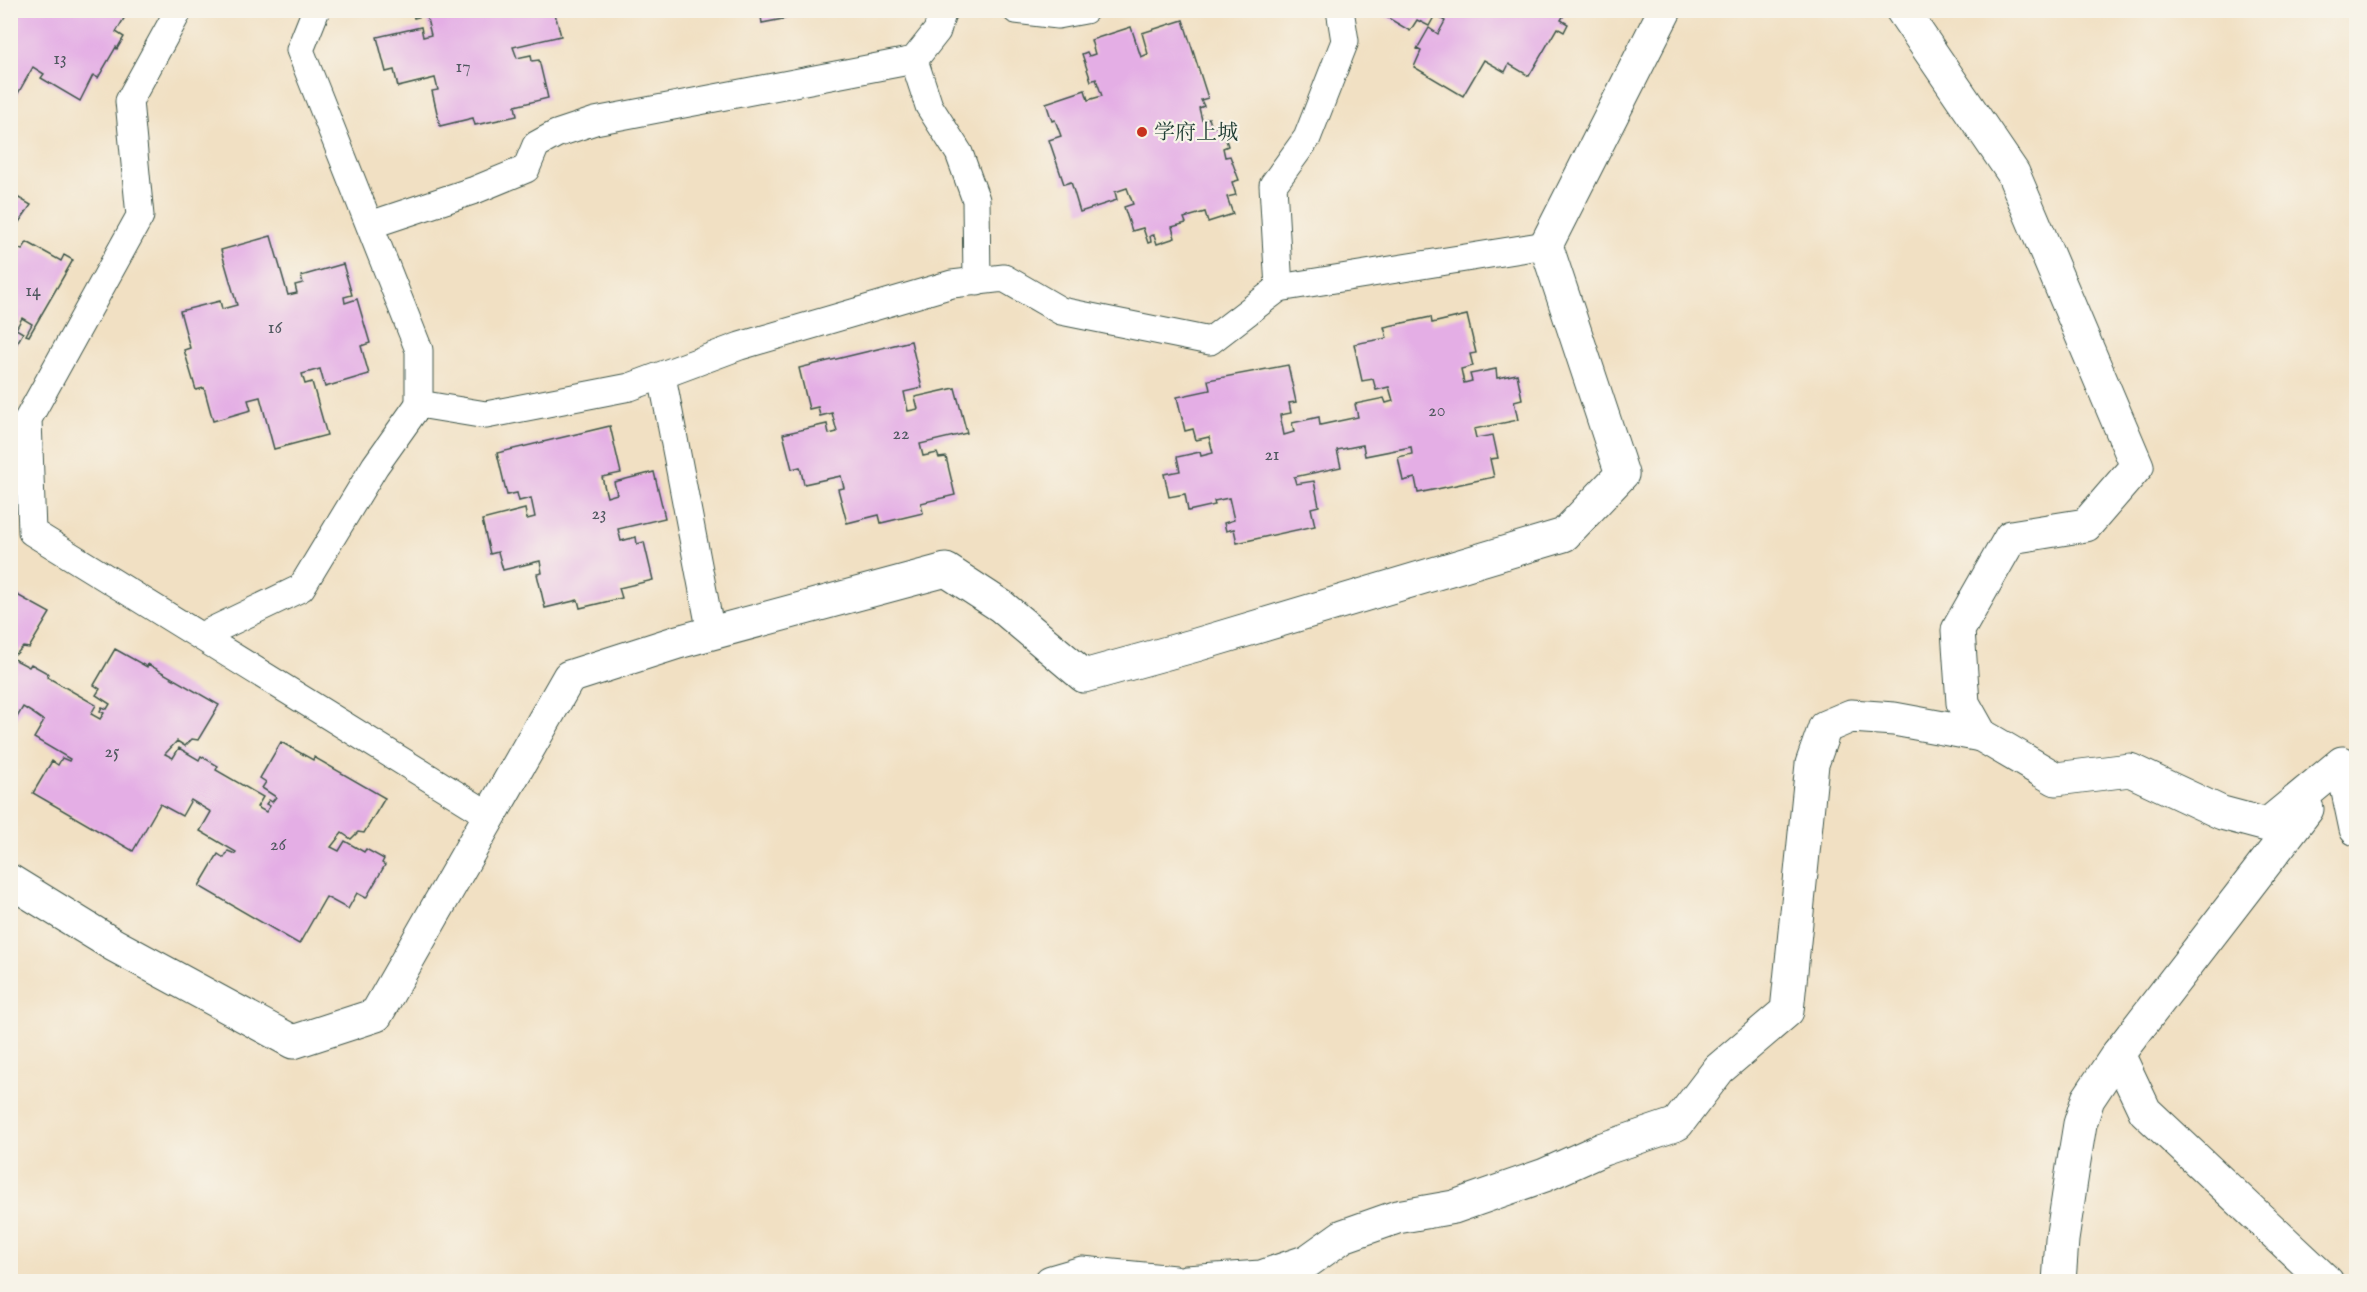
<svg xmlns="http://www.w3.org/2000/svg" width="2367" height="1292" font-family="'IM FELL English','Noto Serif SC',serif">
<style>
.building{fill:#e4aee5}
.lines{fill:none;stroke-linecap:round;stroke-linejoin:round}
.pedestrian-casing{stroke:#3e5549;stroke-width:29}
.minor-casing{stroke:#3e5549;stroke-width:35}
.pedestrian{stroke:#fff;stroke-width:27}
.minor{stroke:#fff;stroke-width:33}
.poi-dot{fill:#c8321e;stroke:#f7f3e8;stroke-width:2}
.labels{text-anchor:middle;stroke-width:4.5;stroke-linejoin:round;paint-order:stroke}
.number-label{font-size:18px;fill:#505960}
.poi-label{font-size:21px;fill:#1f3d34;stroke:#f7f3e8;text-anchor:start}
</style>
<rect width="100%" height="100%" fill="#f7f3e8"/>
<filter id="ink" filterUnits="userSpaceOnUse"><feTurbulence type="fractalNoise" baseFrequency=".0167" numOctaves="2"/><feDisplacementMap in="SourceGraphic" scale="12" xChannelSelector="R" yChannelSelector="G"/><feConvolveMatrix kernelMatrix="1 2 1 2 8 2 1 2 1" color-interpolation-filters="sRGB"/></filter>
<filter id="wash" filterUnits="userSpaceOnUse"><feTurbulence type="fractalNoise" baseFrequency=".008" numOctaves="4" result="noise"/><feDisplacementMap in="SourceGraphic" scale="24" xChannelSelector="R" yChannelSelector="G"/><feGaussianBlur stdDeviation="1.35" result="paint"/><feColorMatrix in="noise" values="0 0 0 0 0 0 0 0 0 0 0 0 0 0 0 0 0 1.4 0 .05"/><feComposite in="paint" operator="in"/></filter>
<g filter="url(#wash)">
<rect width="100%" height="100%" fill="#f1e0c3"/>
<g id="blocks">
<!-- building -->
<g class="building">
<polygon points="10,10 129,10 116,32 124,37 117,49 116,47 98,78 93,75 80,101 41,78 44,74 33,67 12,104 10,103"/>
<polygon points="412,10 502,10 502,14 512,10 554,10 561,36 513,47 517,58 531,55 532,61 539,60 548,98 515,106 517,116 475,125 473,118 440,126 432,91 438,90 435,78 398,87 394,70 386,72 377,37 421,27 423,37 431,35 426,15 414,18"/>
<polygon points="760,10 819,10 819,12 762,23"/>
<polygon points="1379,10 1567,10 1561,20 1568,24 1564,32 1557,28 1529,76 1509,64 1505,72 1484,60 1463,96 1414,67 1421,51 1417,49 1429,28 1438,34 1445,21 1435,15 1429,26 1417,20 1410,31 1378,12"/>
<polygon points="1183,20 1208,98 1201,100 1204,106 1199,108 1202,120 1209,118 1212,128 1221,124 1228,146 1223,148 1225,157 1230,156 1239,180 1232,182 1236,195 1227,197 1233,214 1208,222 1205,212 1184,218 1186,223 1172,227 1175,238 1157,244 1154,235 1150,236 1151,242 1148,243 1143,228 1132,231 1124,207 1133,204 1127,188 1115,192 1117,200 1080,212 1071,182 1064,184 1049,140 1061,136 1055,120 1052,121 1046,103 1085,90 1088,100 1102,96 1096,79 1091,81 1082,54 1087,52 1089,56 1095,54 1091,40 1131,27 1141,57 1148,54 1142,33"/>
<polygon points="10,193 31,205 10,235"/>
<polygon points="271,236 288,295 297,293 295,285 303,283 301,276 343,264 352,295 344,297 345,303 357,299 370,343 361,346 369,374 325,387 320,369 302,374 305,384 312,382 327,435 274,449 260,397 248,400 251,410 213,421 204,388 196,390 184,350 190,348 180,311 220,301 222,309 237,305 221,250"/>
<polygon points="27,242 61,261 64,255 73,260 29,336 26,335 32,324 22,318 16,329 23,333 10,355 10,253 15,246 22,250"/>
<polygon points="1467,315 1476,353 1470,354 1473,366 1461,369 1464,383 1472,381 1470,374 1496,369 1497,378 1517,374 1522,399 1514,401 1518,420 1474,429 1476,438 1493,435 1498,458 1490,459 1494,477 1418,493 1415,478 1403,481 1398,457 1412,454 1411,447 1365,456 1363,445 1337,450 1341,467 1294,477 1296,484 1314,481 1319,506 1311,508 1315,526 1237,543 1234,529 1226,531 1224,523 1234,520 1229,498 1214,501 1215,505 1188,511 1185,494 1169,497 1164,474 1180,471 1177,457 1200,452 1201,456 1213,453 1209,437 1196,440 1193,429 1185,431 1177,397 1210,390 1208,380 1288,365 1296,402 1289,403 1291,413 1280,415 1284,435 1294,432 1292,423 1319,417 1320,425 1358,417 1355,404 1384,398 1386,403 1393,401 1389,387 1376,390 1373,379 1362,381 1354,344 1387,338 1384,327 1431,317 1432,323"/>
<polygon points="911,341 922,388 904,392 908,411 918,409 915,397 955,388 967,433 920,444 923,456 937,453 939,458 946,457 955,495 921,503 923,513 881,523 879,515 847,523 838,489 844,488 841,476 804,484 800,467 792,469 783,434 827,424 829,434 837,432 832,413 820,416 818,407 809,409 799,368"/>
<polygon points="610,426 621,473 602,477 607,497 617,494 614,482 654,472 665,518 618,529 621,541 636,537 637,544 644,542 653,580 619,588 622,598 580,608 578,600 545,608 537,574 542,573 540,561 503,570 498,552 490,554 482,520 525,509 527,519 535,517 531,498 519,501 517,493 507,495 497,453"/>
<polygon points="10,591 50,613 29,648 23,647 16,654 10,650"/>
<polygon points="115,649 147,667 148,664 219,705 198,740 192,739 185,746 177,741 165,754 173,758 179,748 199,760 201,756 218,766 216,770 263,797 257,807 266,812 270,806 266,804 269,800 272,802 276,797 262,788 266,782 260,778 281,742 313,760 314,757 385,798 364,833 358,832 351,839 342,833 331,847 339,851 345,841 364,852 366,849 384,859 382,863 385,865 366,898 357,893 348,909 326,897 299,944 199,886 218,854 224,858 228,851 235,854 236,852 200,831 211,812 191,800 182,816 160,804 133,851 33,793 52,761 58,765 62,758 69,761 70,759 34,738 44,721 31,712 23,707 13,724 10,723 10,657 29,667 31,664 49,674 47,677 96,705 91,714 100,719 104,713 100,711 102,707 107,709 110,704 96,695 100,689 94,685"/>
</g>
</g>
</g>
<g filter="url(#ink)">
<use href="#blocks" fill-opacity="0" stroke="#3e5549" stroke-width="1.5"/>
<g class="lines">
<defs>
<g id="pedestrian">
<polyline points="179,10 129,101 140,216 28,419 32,532 489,815"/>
<polyline points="316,10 300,50 419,350 419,404 486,415 630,387 740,346 952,284 1004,278 1061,311 1210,341 1279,288 1273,185 1307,138 1345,41 1340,10"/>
<polyline points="1016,10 1058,15 1085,10"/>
<polyline points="914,60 929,106 959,153 976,200 977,282"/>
<polyline points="370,225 475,190 526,169 536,145 556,134 595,121 914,60 937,31 943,10"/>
<polyline points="1279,288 1546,245"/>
<polyline points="662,376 711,633"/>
<polyline points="201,636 301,588 375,466 419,404"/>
</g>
<g id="minor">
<polyline points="1902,10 2013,173 2137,466 2086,525 2011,537 1958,630 1963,703 1981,735 2056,779 2130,770 2222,813 2267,825 2342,763 2356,829"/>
<polyline points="10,881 114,945 293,1042 376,1015 569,677 678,642 946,570 1001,606 1084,676 1196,645 1564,535 1622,474 1546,245 1665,10"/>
<polyline points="2118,1054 2145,1111 2327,1282"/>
<polyline points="1051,1282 1082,1273 1174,1282"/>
<polyline points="1186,1282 1261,1277 1308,1261 1343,1236 1397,1217 1454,1207 1545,1175 1603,1149 1677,1124 1719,1069 1787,1011 1812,764 1825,727 1851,716 1894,719 1981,735"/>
<polyline points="2059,1282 2062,1240 2073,1167 2080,1124 2088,1099 2118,1054 2307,809"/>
</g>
</defs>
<!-- pedestrian casing -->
<use href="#pedestrian" class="pedestrian-casing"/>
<!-- minor casing -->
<use href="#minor" class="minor-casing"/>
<!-- pedestrian -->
<use href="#pedestrian" class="pedestrian"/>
<!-- minor -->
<use href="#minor" class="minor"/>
</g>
</g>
<!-- markers -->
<circle class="poi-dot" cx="1142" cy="132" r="6"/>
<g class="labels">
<!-- number labels -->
<g class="number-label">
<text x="60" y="64">13</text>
<text x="463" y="72">17</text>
<text x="33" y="296">14</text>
<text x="275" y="333">16</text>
<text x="1437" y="416">20</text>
<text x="901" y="439">22</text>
<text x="1272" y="460">21</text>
<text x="599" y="519">23</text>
<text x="112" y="757">25</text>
<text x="278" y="850">26</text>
</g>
<!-- poi labels -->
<g class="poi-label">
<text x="1154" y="139">学府上城</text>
</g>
</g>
<!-- margin -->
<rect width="2367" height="1292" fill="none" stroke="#f7f3e8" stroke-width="36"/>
</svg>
